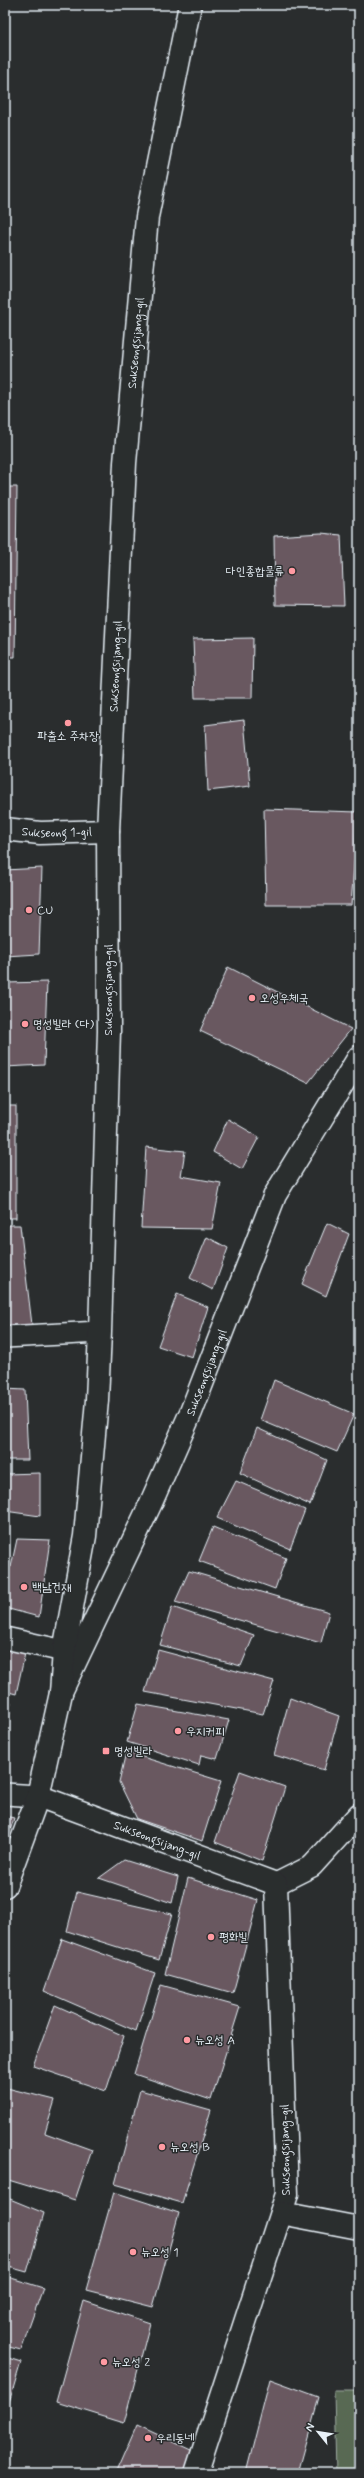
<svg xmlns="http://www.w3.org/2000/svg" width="364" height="2478" font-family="Mynerve,'Poor Story',sans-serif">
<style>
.green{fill:#596952;stroke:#a0ada5}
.building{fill:#695861;stroke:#e8f1f8}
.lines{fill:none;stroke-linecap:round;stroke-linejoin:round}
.service-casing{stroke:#e8f1f8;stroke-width:24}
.minor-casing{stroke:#e8f1f8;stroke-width:25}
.tertiary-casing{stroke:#e8f1f8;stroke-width:25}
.service{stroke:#2a2d2e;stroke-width:21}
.minor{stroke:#2a2d2e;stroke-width:22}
.tertiary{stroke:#2a2d2e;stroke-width:22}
.poi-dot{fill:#ff9aa2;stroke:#2a2d2e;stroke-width:1.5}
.labels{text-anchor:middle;stroke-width:3;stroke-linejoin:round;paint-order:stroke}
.street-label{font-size:12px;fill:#e8f1f8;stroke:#2a2d2e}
.poi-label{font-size:12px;fill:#e8f1f8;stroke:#2a2d2e;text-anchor:start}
</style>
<rect width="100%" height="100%" fill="#2a2d2e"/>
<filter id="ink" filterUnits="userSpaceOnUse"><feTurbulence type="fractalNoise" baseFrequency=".025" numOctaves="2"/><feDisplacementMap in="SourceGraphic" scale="8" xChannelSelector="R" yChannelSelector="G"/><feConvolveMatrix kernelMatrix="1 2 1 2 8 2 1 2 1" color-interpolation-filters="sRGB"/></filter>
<g filter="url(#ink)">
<!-- green -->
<polygon class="green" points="334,2391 359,2391 359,2473 336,2473"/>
<!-- building -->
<g class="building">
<polygon points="5,487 17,487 15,657 5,657"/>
<polygon points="321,533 341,535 344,606 275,605 274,536"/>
<polygon points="253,638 252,698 195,698 193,639"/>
<polygon points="244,720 250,786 208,791 205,725"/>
<polygon points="264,809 358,812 351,905 266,905"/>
<polygon points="42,868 39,954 5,956 5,870"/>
<polygon points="228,967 351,1029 308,1083 200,1031"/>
<polygon points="47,982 44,1065 5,1067 5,983"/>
<rect x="5" y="1106" width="11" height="112"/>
<polygon points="228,1119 259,1137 242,1169 213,1152"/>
<polygon points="146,1147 185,1151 181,1176 221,1183 212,1229 141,1228"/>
<polygon points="327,1223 349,1234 326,1296 302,1284"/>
<polygon points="5,1225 20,1225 32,1325 5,1325"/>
<polygon points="207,1237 228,1248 213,1290 190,1278"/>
<polygon points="177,1294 208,1307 192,1357 158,1346"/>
<polygon points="274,1380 354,1414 337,1452 260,1420"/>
<polygon points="5,1389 25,1390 28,1460 5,1460"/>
<polygon points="257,1428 327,1460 310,1505 240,1473"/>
<polygon points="40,1473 40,1516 5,1511 5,1474"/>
<polygon points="236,1481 305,1510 290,1549 217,1518"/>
<polygon points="213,1527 286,1558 275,1589 199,1561"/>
<polygon points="17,1539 50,1540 39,1617 5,1608 5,1566 11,1567"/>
<polygon points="189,1571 329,1612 321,1643 175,1602"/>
<polygon points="172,1607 254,1635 241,1666 160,1645"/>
<polygon points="5,1644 26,1649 16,1694 5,1691"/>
<polygon points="158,1650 274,1681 263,1714 145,1692"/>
<polygon points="290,1698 339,1716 324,1770 274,1755"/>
<polygon points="5,1701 11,1702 5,1753"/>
<polygon points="138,1704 229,1720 217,1759 201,1755 199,1765 127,1742"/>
<polygon points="126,1752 221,1781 202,1841 137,1819 119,1782"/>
<polygon points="240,1771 285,1787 262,1861 215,1842"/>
<polygon points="5,1816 14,1818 5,1847"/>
<polygon points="124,1860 178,1877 172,1903 99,1878"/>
<polygon points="188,1878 258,1900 233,1993 165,1974"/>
<polygon points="77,1892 172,1914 159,1960 67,1931"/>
<polygon points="62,1939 155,1973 136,2031 44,1991"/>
<polygon points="161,1985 240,2007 211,2100 134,2074"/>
<polygon points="55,2005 124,2036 106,2091 33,2066"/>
<polygon points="7,2088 55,2100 45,2133 92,2150 75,2200 5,2179"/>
<polygon points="140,2090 211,2110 182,2203 115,2184"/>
<polygon points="114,2192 179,2213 153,2307 86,2290"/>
<polygon points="5,2197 44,2213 27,2272 5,2266"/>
<polygon points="5,2276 43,2288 21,2350 5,2346"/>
<polygon points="84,2301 150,2323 124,2423 56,2402"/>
<polygon points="5,2357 21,2362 5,2416"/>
<polygon points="270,2379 319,2397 298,2473 246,2473"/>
<polygon points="137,2425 193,2451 185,2473 116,2473"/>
</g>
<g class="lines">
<defs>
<g id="service">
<polyline points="5,1337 100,1332"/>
<polyline points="5,1638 64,1651"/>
<polyline points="5,1794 38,1796"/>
<polyline points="276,1884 312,1866 359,1814"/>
</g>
<g id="minor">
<path id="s1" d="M61,1692L150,1505L191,1412L275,1195L359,1057"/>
<path id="s2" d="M38,1796L276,1884L287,2194L196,2473"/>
<polyline points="281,2213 359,2228"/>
</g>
<g id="tertiary">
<path id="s3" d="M5,829L40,833L108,831"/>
<path id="s4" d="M5,1886L38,1796L61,1693L64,1651L85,1536L97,1400L100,1332L109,1031L108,831L125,463L147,217L190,5"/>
</g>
</defs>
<!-- service casing -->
<use href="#service" class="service-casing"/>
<!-- minor casing -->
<use href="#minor" class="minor-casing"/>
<!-- tertiary casing -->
<use href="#tertiary" class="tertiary-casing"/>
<!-- service -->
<use href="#service" class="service"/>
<!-- minor -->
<use href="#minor" class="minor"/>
<!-- tertiary -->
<use href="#tertiary" class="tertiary"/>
</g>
</g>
<!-- markers -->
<g class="poi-dot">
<circle cx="292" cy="571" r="4"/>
<circle cx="68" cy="723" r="4"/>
<circle cx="29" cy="910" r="4"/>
<circle cx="252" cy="998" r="4"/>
<circle cx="25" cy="1024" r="4"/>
<circle cx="24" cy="1587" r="4"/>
<circle cx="178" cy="1731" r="4"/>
<rect x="102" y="1747" width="8" height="8" rx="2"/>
<circle cx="211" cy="1937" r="4"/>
<circle cx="187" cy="2040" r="4"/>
<circle cx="162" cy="2147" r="4"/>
<circle cx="133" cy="2252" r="4"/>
<circle cx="104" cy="2362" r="4"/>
<circle cx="148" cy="2438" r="4"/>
</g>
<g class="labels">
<!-- street labels -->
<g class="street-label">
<text dy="4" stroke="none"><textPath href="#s4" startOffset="1555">Sukseongsijang-gil</textPath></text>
<text dy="4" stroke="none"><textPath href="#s4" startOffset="1231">Sukseongsijang-gil</textPath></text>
<text dy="4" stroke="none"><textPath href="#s3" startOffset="52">Sukseong 1-gil</textPath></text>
<text transform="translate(108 990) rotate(-90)" y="4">Sukseongsijang-gil</text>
<text dy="4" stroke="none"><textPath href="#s1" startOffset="351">Sukseongsijang-gil</textPath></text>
<text dy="4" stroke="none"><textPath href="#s2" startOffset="127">Sukseongsijang-gil</textPath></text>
<text transform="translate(285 2150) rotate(-91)" y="4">Sukseongsijang-gil</text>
</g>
<!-- poi labels -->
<g class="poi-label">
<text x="284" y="575" text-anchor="end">다인종합물류</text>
<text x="68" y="740" text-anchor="middle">파출소 주차장</text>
<text x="37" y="914">CU</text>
<text x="260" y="1002">오성우체국</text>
<text x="33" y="1028">명성빌라 (다)</text>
<text x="32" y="1591">백남건재</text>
<text x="186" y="1735">우지커피</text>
<text x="114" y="1755">명성빌라</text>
<text x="219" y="1941">평화빌</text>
<text x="195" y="2044">뉴오성 A</text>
<text x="170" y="2151">뉴오성 B</text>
<text x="141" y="2256">뉴오성 1</text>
<text x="112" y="2366">뉴오성 2</text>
<text x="156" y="2442">우리동네</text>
</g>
</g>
<!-- margin -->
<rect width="364" height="2478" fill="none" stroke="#2a2d2e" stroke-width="20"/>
<rect x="10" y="10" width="344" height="2458" fill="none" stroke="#e8f1f8" stroke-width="1.5" filter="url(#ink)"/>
<!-- north arrow -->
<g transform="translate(318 2432) rotate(300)" stroke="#2a2d2e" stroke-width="3" paint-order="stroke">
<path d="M0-3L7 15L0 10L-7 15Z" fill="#e8f1f8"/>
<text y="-6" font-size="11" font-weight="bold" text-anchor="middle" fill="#e8f1f8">N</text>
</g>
</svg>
